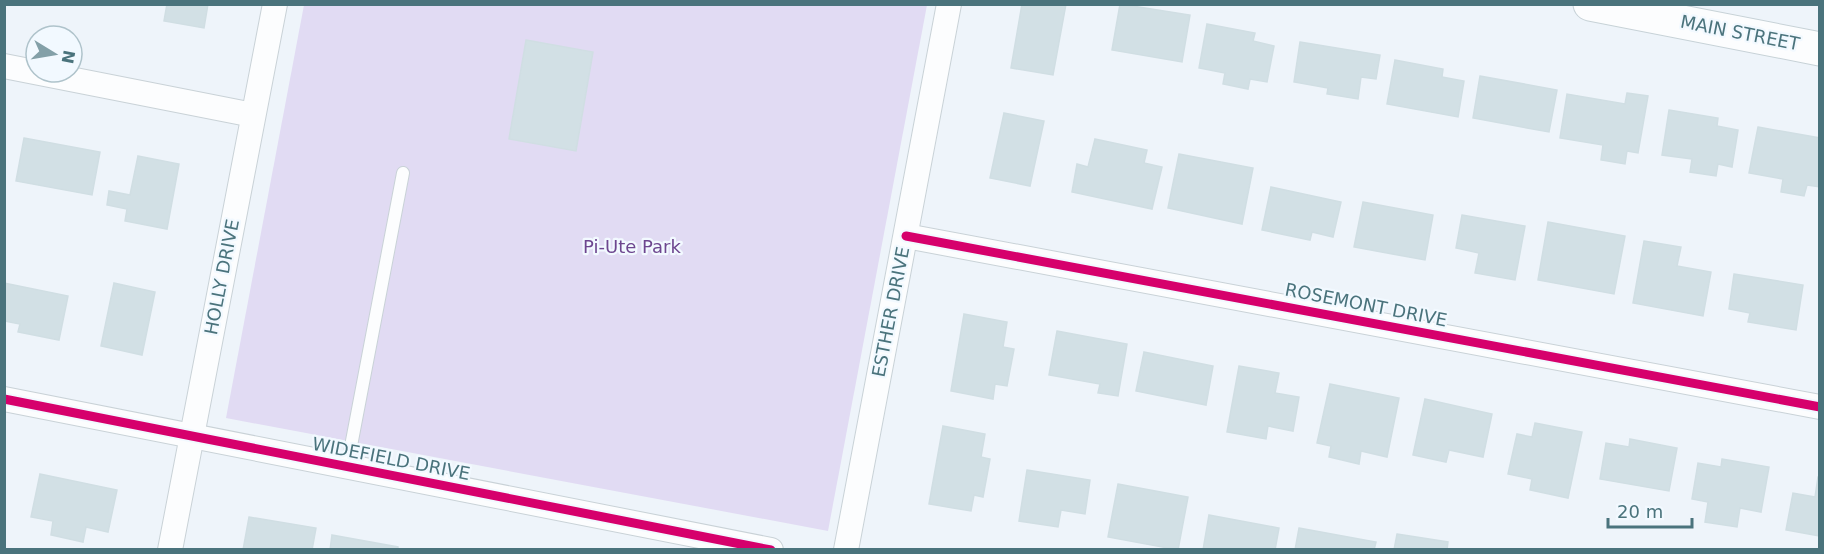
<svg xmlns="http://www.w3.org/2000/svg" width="1824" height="554" font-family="'DejaVu Sans',sans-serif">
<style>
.green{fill:#e1dbf3}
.building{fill:#d2e0e5;stroke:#d0dee3;stroke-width:1.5}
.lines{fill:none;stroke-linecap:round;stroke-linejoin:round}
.lane-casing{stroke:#c9d2d7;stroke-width:14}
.street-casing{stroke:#c9d2d7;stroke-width:26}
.secondary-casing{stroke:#c7d2d7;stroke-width:35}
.lane{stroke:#fcfdfe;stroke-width:12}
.street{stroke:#fcfdfe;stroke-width:24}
.secondary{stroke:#fcfdfe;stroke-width:33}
.cycleway-casing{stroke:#f2f9ff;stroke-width:13}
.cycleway{stroke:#d6006c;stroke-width:9}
.labels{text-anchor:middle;stroke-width:4.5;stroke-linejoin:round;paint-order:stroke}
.street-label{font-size:18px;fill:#4a737c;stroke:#f2f9ff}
.park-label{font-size:18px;fill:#6d468f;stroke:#f2f9ff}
</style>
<rect width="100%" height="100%" fill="#eef4fa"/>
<!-- green -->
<polygon class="green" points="304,5 927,5 828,531 226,418"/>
<!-- building -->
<g class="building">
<polygon points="167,4 208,4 204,28 164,21"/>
<polygon points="1022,4 1066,4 1053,75 1011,68"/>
<polygon points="1120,4 1190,15 1182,62 1112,50"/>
<polygon points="1207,24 1255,33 1253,41 1274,46 1267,82 1250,79 1248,89 1223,84 1225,73 1199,68"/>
<polygon points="526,40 593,52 576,151 509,139"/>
<polygon points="1300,42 1380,55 1376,79 1361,77 1358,99 1327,94 1328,88 1294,82"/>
<polygon points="1395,60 1443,69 1442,77 1464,81 1458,117 1387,104"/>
<polygon points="1480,76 1557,90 1549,132 1473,118"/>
<polygon points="1627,93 1648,96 1638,153 1627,151 1625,164 1601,160 1603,145 1560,138 1567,94 1625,104"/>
<polygon points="1669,110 1718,118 1717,126 1738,130 1732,167 1718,164 1716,176 1690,172 1692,159 1662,155"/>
<polygon points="1004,113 1044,121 1030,186 990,178"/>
<polygon points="1758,127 1820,138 1820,187 1807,185 1804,196 1781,192 1783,179 1749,173"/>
<polygon points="24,138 100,152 92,195 16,181"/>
<polygon points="1095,139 1147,150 1144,163 1162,167 1152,209 1072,192 1077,164 1088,167"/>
<polygon points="1179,154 1253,168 1242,224 1168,208"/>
<polygon points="138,156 179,164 167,229 125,221 127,209 107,205 109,191 130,195"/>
<polygon points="1271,187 1341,202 1333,237 1312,232 1310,240 1262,230"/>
<polygon points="1363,202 1433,215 1425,260 1354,247"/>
<polygon points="1462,215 1525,226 1515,280 1475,273 1479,253 1456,248"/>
<polygon points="1548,222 1625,236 1614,294 1538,280"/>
<polygon points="1644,241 1681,247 1677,266 1711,272 1703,316 1633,303"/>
<polygon points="1734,274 1803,285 1796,330 1748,322 1750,313 1729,309"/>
<polygon points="4,283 68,296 59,340 18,332 20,324 4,321"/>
<polygon points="114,283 155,292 142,355 101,346"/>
<polygon points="964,314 1007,322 1003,347 1014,349 1007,386 995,384 993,399 951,391"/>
<polygon points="1057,331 1127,344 1118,396 1098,393 1100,384 1049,375"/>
<polygon points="1144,352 1213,366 1206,405 1136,391"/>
<polygon points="1239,366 1279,373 1275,393 1299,397 1293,431 1268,426 1266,439 1227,432"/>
<polygon points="1330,384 1399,398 1387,457 1361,451 1359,464 1329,457 1331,446 1317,443"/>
<polygon points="1425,399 1492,414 1483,457 1449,450 1446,462 1413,455"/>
<polygon points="1535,423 1582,432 1568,498 1530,490 1532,479 1508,474 1517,434 1532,437"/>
<polygon points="943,426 985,434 981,457 990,459 983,497 974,495 971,511 929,504"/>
<polygon points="1630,439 1677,448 1669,491 1600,479 1606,443 1629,447"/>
<polygon points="1722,459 1769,467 1761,512 1740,508 1737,527 1705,522 1708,502 1692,499 1698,463 1721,467"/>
<polygon points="1027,470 1090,480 1085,514 1061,510 1058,527 1019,521"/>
<polygon points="40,474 117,490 108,532 86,527 83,542 51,535 53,521 31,517"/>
<polygon points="1818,477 1820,477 1820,536 1786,530 1793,493 1815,497"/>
<polygon points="1118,484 1188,497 1178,550 1108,537"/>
<polygon points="1209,515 1279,528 1275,550 1203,550"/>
<polygon points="249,517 316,528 312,550 243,550"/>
<polygon points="1299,528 1376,542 1374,550 1295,550"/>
<polygon points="1397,534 1448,542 1447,550 1394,550"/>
<polygon points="332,535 398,547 398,550 330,550"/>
</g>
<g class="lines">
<defs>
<polyline id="lane" points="347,467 403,173"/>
<g id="street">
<polyline points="4,66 253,115"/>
<polyline points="906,236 1820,407"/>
<polyline points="4,399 771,550"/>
<polyline points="170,550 275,4"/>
<polyline points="846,550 949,4"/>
</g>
<polyline id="secondary" points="1590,4 1820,49"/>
</defs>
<!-- lane casing -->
<use href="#lane" class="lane-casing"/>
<!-- street casing -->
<use href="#street" class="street-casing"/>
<!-- secondary casing -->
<use href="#secondary" class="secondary-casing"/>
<!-- lane -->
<use href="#lane" class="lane"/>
<!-- street -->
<use href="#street" class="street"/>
<!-- secondary -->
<use href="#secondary" class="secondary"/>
<defs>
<g id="cycleway">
<polyline points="906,236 1820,407"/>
<polyline points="4,399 771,550"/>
</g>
</defs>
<!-- cycleway casing -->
<use href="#cycleway" class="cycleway-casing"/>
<!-- cycleway -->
<use href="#cycleway" class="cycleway"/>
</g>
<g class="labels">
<!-- street labels -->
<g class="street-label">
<text transform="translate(1740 33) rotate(11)" y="6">MAIN STREET</text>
<text transform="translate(222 277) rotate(-79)" y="6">HOLLY DRIVE</text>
<text transform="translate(1366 305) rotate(11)" y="6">ROSEMONT DRIVE</text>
<text transform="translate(891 312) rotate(-79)" y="6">ESTHER DRIVE</text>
<text transform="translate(391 459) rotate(11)" y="6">WIDEFIELD DRIVE</text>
</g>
<!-- park labels -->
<g class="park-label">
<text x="632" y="253">Pi-Ute Park</text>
</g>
</g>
<!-- border -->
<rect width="1824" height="554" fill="none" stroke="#4a737c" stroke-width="12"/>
<!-- north arrow -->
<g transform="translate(54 54) rotate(101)"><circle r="28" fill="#f2f9ff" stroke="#afc3cb" stroke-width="1.5"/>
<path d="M0-4.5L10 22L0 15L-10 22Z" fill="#83a0a8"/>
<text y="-9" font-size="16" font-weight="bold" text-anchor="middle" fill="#4a737c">N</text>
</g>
<!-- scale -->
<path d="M1608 518v9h84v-9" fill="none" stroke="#4a737c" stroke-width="3"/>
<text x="1617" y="518" font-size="18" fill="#4a737c" stroke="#f2f9ff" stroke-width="4.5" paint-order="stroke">20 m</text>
</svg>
